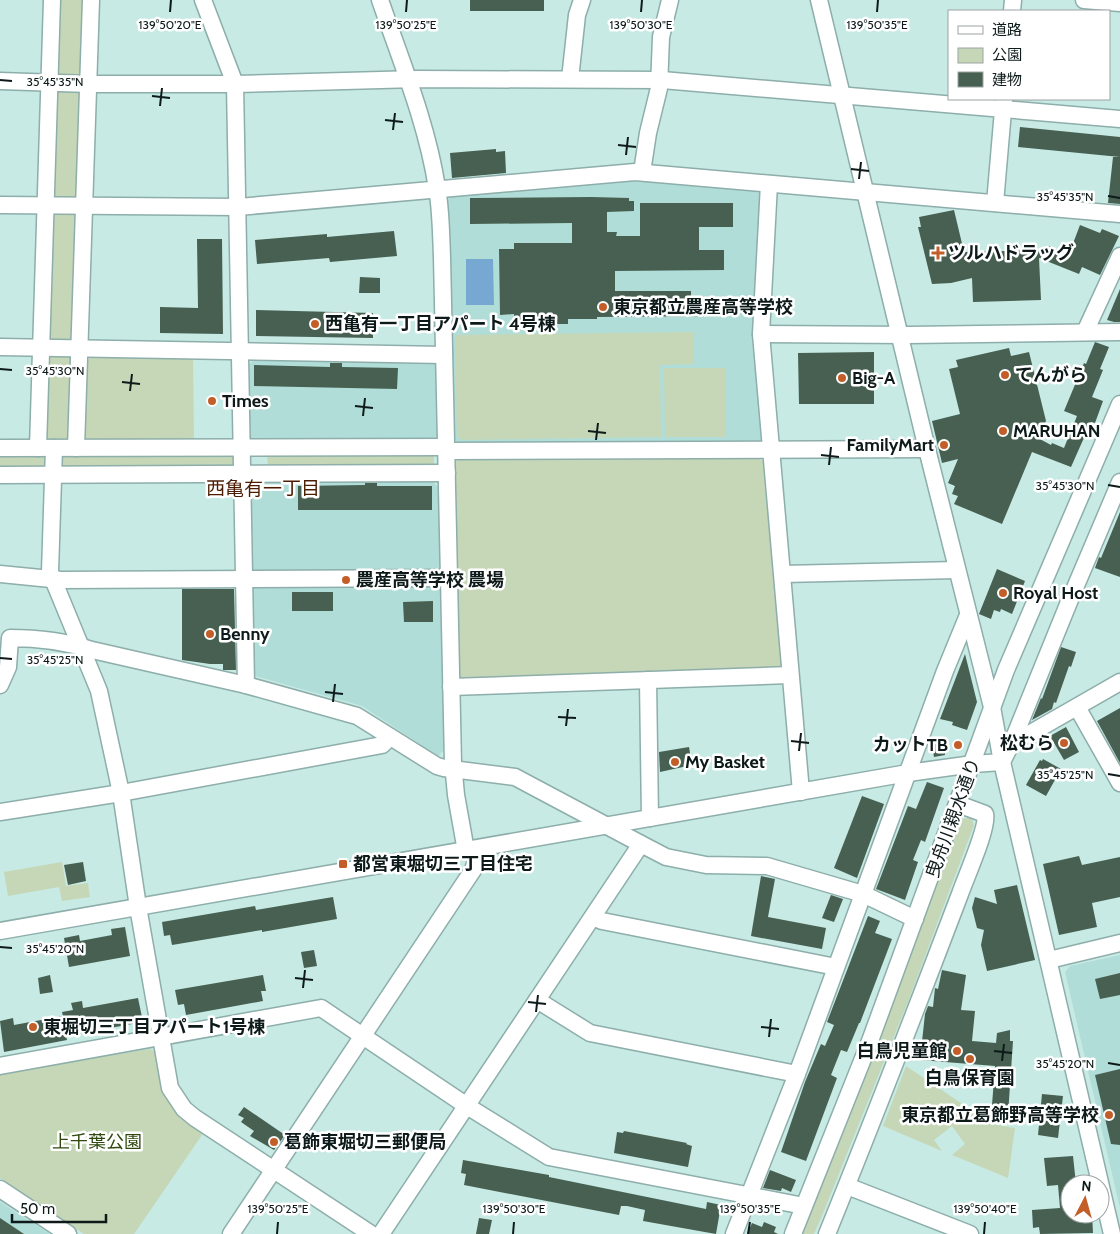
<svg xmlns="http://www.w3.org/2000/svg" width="1120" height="1234" font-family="Cabin,'Noto Sans JP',sans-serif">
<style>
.built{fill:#b1ddd8}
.green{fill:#c5d7b6}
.water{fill:#76a8d1}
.building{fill:#476051}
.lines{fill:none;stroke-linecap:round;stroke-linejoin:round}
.minor-casing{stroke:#8daeaa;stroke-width:19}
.minor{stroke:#fff;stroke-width:16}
.ticks{fill:none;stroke:#0d1a19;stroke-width:2}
.poi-dot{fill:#c35e29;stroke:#fff;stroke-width:2}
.labels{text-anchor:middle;stroke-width:5;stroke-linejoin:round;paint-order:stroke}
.poi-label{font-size:18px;font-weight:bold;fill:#0d1a19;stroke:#fff;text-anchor:start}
.street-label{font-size:18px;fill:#0d1a19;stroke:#fff}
.park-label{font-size:18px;fill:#2f490f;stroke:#fff}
.neighbourhood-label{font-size:19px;fill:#4b1c02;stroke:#fff}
.ticks-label{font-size:12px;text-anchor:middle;fill:#0d1a19;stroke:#fff;stroke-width:5;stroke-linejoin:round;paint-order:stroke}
</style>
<rect width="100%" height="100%" fill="#c7eae5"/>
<!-- built -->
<g class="built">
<polygon points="643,179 757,189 762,196 765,439 759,444 460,444 453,439 436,437 432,441 253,442 247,436 248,365 255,359 451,361 448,200 451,195"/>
<polygon points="431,480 440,489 444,750 438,756 362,706 255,676 252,670 249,490 256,481"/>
<polygon points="1120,955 1120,1208 1065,972 1070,966"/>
<polygon points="0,1202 50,1234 0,1234"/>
</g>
<!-- green -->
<g class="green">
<polygon points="55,0 85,0 83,70 79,75 58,75"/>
<polygon points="57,87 79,88 83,93 79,195 75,199 55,198 50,191"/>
<polygon points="53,212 73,213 77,217 74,336 70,341 49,340"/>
<polygon points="694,332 694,364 660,365 661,437 462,440 457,436 455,335"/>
<polygon points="49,355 70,356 74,362 71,438 67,441 46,440 44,360"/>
<polygon points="91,356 193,358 194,442 89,443 83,438 86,363"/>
<polygon points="664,368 726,368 726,437 665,437"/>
<polygon points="65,452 235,454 235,466 63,469 63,457"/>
<polygon points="267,452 434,453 434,464 432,468 268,470"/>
<polygon points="0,454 40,454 44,456 44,468 0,470"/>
<polygon points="459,458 758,458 766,463 784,665 778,670 465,683 458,676 454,464"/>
<polygon points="971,816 974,825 909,999 824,1211 814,1234 801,1234 895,994 961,820"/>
<polygon points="62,862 66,886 88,883 90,897 62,901 59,887 8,896 4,872"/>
<path d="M150,1049L157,1053C165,1096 165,1108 204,1132L134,1234H84L0,1178V1073Z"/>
<polygon points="906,1066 992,1124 1015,1128 1008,1178 952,1155 965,1144 952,1126 934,1140 942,1151 883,1126"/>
</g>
<!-- water -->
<polygon class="water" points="466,259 493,259 494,305 466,305"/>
<!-- building -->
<g class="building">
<rect x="470" y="0" width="74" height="11"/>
<polygon points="1020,127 1120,137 1120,157 1018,147"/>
<polygon points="496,149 496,152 505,151 506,173 452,178 450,153"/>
<polygon points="1113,157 1120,157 1120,204 1108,203"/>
<polygon points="591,197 629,198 629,201 634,201 634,211 607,212 607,232 617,232 616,236 640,236 640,203 733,203 733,227 699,227 699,250 724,250 724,270 615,271 615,291 691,291 691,299 724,299 724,316 597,317 597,319 568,319 568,324 514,324 514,314 500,315 499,249 514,249 514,243 572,243 572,223 470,224 470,198"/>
<polygon points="954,210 964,252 1047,250 1049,246 1069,254 1080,225 1100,233 1102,229 1119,236 1100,275 1082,267 1079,274 1039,258 1041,300 973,302 972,278 951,283 932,284 918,227 921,227 919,217"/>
<polygon points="394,231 397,256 330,262 329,258 257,264 255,240 327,234 327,237"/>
<polygon points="197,239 222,239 223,334 160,333 160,307 198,308"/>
<polygon points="360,277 380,278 380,293 359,293"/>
<polygon points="1120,289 1120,322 1114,322 1107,320"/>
<polygon points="256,310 373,313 373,338 256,336"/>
<polygon points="1095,342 1109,347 1100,369 1103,370 1092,397 1103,401 1095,423 1091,422 1071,467 1032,452 1002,524 954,504 958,496 952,494 955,486 948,483 958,459 942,463 932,421 960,414 949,369 958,367 956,360 1009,348 1011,356 1029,352 1046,421 1038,438 1051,445 1052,443 1064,448 1077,416 1064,411 1084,363 1086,364"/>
<polygon points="874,352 874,404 799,404 798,353"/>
<polygon points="330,363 342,363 342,367 398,368 397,389 254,386 254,365 330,367"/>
<polygon points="365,483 377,483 377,486 432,486 432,510 298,510 298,486 365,485"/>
<polygon points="1120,512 1120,577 1095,568 1099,557 1101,558"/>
<polygon points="997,569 1025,581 1012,614 1001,609 1000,612 994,610 991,619 979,614"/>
<polygon points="182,589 234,589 236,670 223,670 223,664 210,664 182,660"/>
<rect x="292" y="592" width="41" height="19"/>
<polygon points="433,601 433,622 404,622 403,602"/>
<polygon points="1061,647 1076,652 1071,667 1069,666 1056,703 1054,702 1052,709 1032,720 1041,698 1042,699"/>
<polygon points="965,654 977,702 967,730 952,725 953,722 940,719"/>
<polygon points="1120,708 1120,763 1097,721"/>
<polygon points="1066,727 1079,752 1064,760 1050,736"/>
<polygon points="931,739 944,746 945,755 934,757"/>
<polygon points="689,747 692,765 660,772 659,752"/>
<polygon points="1043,759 1061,769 1046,796 1026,785 1040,760 1042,761"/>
<polygon points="927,782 944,788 925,842 921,840 913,860 918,862 905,900 876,889 908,806 916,809"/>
<polygon points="862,796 884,804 857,878 834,868"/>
<polygon points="1079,856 1082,865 1120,857 1120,897 1092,903 1097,927 1059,935 1043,864"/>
<polygon points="83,862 86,881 68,885 64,865"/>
<polygon points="761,876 775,879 768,917 826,928 822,949 751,936"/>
<polygon points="1017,885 1035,960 987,971 981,945 984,930 977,928 972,908 975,897 997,904 994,890"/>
<polygon points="831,895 843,899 834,922 822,918"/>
<polygon points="333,897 337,919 262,932 262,930 172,945 170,935 164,936 162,922 255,906 256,910"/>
<polygon points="868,916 880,921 875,933 892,939 860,1023 859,1023 847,1052 841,1050 831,1075 837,1078 806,1161 781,1152 805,1082 821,1044 825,1046 834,1025 827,1022"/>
<polygon points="125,927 130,956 69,967 64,938 79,935 80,941 112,935 111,929"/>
<polygon points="314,950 317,966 304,968 301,952"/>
<polygon points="942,970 966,975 961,1010 975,1011 972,1041 996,1043 997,1033 1010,1030 1010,1041 1013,1041 1008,1115 1001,1114 1001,1119 991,1118 995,1066 920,1060 925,1014 928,1006 933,1007 935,988 938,989"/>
<polygon points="1120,973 1120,995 1100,999 1095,979"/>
<polygon points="50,975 53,992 40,994 38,978"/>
<polygon points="263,975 266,991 261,991 263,1001 186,1015 184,1004 178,1005 175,990"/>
<polygon points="138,998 143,1022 66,1036 67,1040 4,1052 0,1021 13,1018 14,1025 63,1016 62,1012 73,1010 71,1003 82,1001 83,1008"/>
<polygon points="1120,1069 1120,1145 1111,1144 1095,1075"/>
<polygon points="1042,1094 1063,1096 1058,1138 1038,1135"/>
<polygon points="244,1107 285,1135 274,1150 250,1136 254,1131 241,1122 244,1118 238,1115"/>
<polygon points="624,1131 687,1143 686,1144 692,1146 688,1167 614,1153 617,1132 623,1133"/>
<polygon points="1073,1156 1076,1184 1070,1184 1070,1214 1092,1214 1093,1233 1040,1234 1039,1227 1033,1228 1032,1210 1060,1208 1058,1185 1047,1186 1044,1158"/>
<polygon points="463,1160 549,1175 549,1177 706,1209 707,1202 721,1205 716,1234 643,1221 645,1210 627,1206 621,1206 619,1215 464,1185 466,1174 461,1173"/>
<polygon points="770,1170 796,1180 791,1192 782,1188 781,1191 763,1188"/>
<polygon points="0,1218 24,1234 0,1234"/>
<polygon points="479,1218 492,1220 489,1234 476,1234"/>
<polygon points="764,1222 776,1227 774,1232 778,1234 747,1234 752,1223 762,1227"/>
</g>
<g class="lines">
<defs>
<g id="minor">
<polyline points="203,0 235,84 246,685"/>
<path d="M380,0C401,61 427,123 437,188C441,210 441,234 442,257L453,763L456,795L466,851"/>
<polyline points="819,0 927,449 992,707 1002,762 1112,1234"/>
<polyline points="1084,0 1120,3"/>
<polyline points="1012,11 1013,0"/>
<polyline points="570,79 577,15 582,0"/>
<polyline points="0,81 89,84 235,84 417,79 662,80 1120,119"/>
<polyline points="642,172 648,133 659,88 661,37 670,0"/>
<polyline points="769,184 761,334 801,792"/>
<polyline points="995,203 1004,99"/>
<polyline points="0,205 238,207 635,172 1120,214"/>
<polyline points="1085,332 1120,256"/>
<polyline points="761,334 909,335 1120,332"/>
<polyline points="0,347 444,355"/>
<polyline points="0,448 446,447"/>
<polyline points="38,448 52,0"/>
<polyline points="54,448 50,572 99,691 121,793 138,907 170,1088 184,1109 195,1118 371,1234"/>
<polyline points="76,448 91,0"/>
<polyline points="446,451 927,449"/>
<polyline points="0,475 447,473"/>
<polyline points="0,574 61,580 450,578"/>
<polyline points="783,574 957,570"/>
<polyline points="648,680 650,818"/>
<path d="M0,685L8,667L10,638C38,638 64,641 92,650L246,685L357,716L437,766L444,768L515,777L641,844L381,1234"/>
<polyline points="451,687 790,675"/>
<polyline points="1077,707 1120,783"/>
<polyline points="1013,740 1069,602 1120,482"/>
<polyline points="0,812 121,793 382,745 390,737"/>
<polyline points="641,844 666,857 706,865 767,866 863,894 915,919"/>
<polyline points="593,917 602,921 836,967"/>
<polyline points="0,931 908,773 973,764 1002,762 1013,740 1031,733 1120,682"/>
<polyline points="1049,960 1120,943"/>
<polyline points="537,1000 590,1033 797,1074"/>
<polyline points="0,1066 321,1008 467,1106 549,1157 804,1206"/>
<polyline points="847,1186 970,1234"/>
<polyline points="0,1189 68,1234"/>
<polyline points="231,1234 473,870 477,858 477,849"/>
<polyline points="734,1234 797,1074 945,671 968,615"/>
<polyline points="793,1234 870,1041 1006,670 1120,404"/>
<path d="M827,1234C873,1121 917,1007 960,894C965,879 989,826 985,814L958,804"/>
</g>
</defs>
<!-- minor casing -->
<use href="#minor" class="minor-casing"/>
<!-- minor -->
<use href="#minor" class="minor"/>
</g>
<!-- ticks -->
<path class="ticks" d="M170,12L171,0M406,12L407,0M641,12L642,0M877,12L878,0M0,80L12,81M152,96L170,98M160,106L162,88M385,120L403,122M393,130L395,113M618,145L636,147M626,155L628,137M851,169L869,171M859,179L861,162M1108,196L1120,198M0,369L12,370M122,382L140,384M130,391L132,374M355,406L373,408M363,416L365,398M588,431L606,433M596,440L598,423M821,455L839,457M829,465L831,447M1108,485L1120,487M0,658L12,659M325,692L343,694M333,702L335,684M558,717L576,718M566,726L568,709M791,741L809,743M799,751L801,733M1108,774L1120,776M0,947L12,948M295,978L313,980M303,988L305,970M528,1002L546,1004M536,1012L538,995M761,1027L779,1029M769,1037L771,1019M994,1051L1012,1053M1002,1061L1004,1044M1108,1063L1120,1065M277,1234L278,1222M513,1234L514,1222M748,1234L750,1222M984,1234L985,1222"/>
<!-- markers -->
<g class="poi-dot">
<path d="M935.5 245.5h5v5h5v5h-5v5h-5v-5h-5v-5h5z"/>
<circle cx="603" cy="307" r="5"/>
<circle cx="315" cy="324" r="5"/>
<circle cx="1005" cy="375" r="5"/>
<circle cx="842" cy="378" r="5"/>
<circle cx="212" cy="401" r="5"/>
<circle cx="1003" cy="431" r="5"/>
<circle cx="944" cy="445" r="5"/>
<circle cx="346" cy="580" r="5"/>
<circle cx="1003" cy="593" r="5"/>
<circle cx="210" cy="634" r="5"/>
<circle cx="1064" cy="743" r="5"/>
<circle cx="958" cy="745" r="5"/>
<circle cx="675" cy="762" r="5"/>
<rect x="338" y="859" width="10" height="10" rx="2.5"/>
<circle cx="33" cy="1027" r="5"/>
<circle cx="957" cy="1051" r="5"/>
<circle cx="970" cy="1059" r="5"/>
<circle cx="1109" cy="1115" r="5"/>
<circle cx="274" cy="1142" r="5"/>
</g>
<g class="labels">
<!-- poi labels -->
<g class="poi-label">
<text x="948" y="259">ツルハドラッグ</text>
<text x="613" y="313">東京都立農産高等学校</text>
<text x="325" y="330">西亀有一丁目アパート 4号棟</text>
<text x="1015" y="381">てんがら</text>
<text x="852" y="384">Big-A</text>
<text x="222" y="407">Times</text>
<text x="1013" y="437">MARUHAN</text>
<text x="934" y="451" text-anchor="end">FamilyMart</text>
<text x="356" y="586">農産高等学校 農場</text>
<text x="1013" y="599">Royal Host</text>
<text x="220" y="640">Benny</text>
<text x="1054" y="749" text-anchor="end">松むら</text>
<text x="948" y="751" text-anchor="end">カットTB</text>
<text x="685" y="768">My Basket</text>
<text x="353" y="870">都営東堀切三丁目住宅</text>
<text x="43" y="1033">東堀切三丁目アパート1号棟</text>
<text x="947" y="1057" text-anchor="end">白鳥児童館</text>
<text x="970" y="1084" text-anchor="middle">白鳥保育園</text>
<text x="1099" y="1121" text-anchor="end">東京都立葛飾野高等学校</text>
<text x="284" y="1148">葛飾東堀切三郵便局</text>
</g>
<!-- street labels -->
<g class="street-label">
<text transform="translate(953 818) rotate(-70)" y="6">曳舟川親水通り</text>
</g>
<!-- park labels -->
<g class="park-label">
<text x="97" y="1148">上千葉公園</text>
</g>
<!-- neighbourhood labels -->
<g class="neighbourhood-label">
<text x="263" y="495">西亀有一丁目</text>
</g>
</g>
<g class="ticks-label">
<text x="170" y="29">139°50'20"E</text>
<text x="406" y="29">139°50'25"E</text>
<text x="641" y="29">139°50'30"E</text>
<text x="877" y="29">139°50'35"E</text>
<text x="55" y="86">35°45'35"N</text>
<text x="1065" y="201">35°45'35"N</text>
<text x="55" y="375">35°45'30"N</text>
<text x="1065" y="490">35°45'30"N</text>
<text x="55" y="664">35°45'25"N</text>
<text x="1065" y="779">35°45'25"N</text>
<text x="55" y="953">35°45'20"N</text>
<text x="1065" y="1068">35°45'20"N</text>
<text x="278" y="1213">139°50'25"E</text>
<text x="514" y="1213">139°50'30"E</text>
<text x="750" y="1213">139°50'35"E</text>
<text x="985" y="1213">139°50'40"E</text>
</g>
<!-- legend -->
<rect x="948" y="10" width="162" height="90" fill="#ffffff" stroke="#9ea3a3"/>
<rect x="958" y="26" width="25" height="8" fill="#ffffff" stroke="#9ea3a3"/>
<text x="992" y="35" font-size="15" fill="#0d1a19">道路</text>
<rect x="958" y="48" width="25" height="15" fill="#c5d7b6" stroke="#9ea3a3"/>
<text x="992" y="60" font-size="15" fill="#0d1a19">公園</text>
<rect x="958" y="72" width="25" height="15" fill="#476051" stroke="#9ea3a3"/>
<text x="992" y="85" font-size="15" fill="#0d1a19">建物</text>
<!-- north arrow -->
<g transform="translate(1085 1199) rotate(6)"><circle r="24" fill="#ffffff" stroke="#9ea3a3"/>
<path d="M0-4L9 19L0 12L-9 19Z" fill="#c35e29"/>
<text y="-8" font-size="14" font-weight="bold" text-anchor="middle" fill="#0d1a19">N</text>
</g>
<!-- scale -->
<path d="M12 1214v8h94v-8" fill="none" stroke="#0d1a19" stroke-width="2.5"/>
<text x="20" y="1214" font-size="15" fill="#0d1a19" stroke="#ffffff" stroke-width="4" paint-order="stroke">50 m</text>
</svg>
